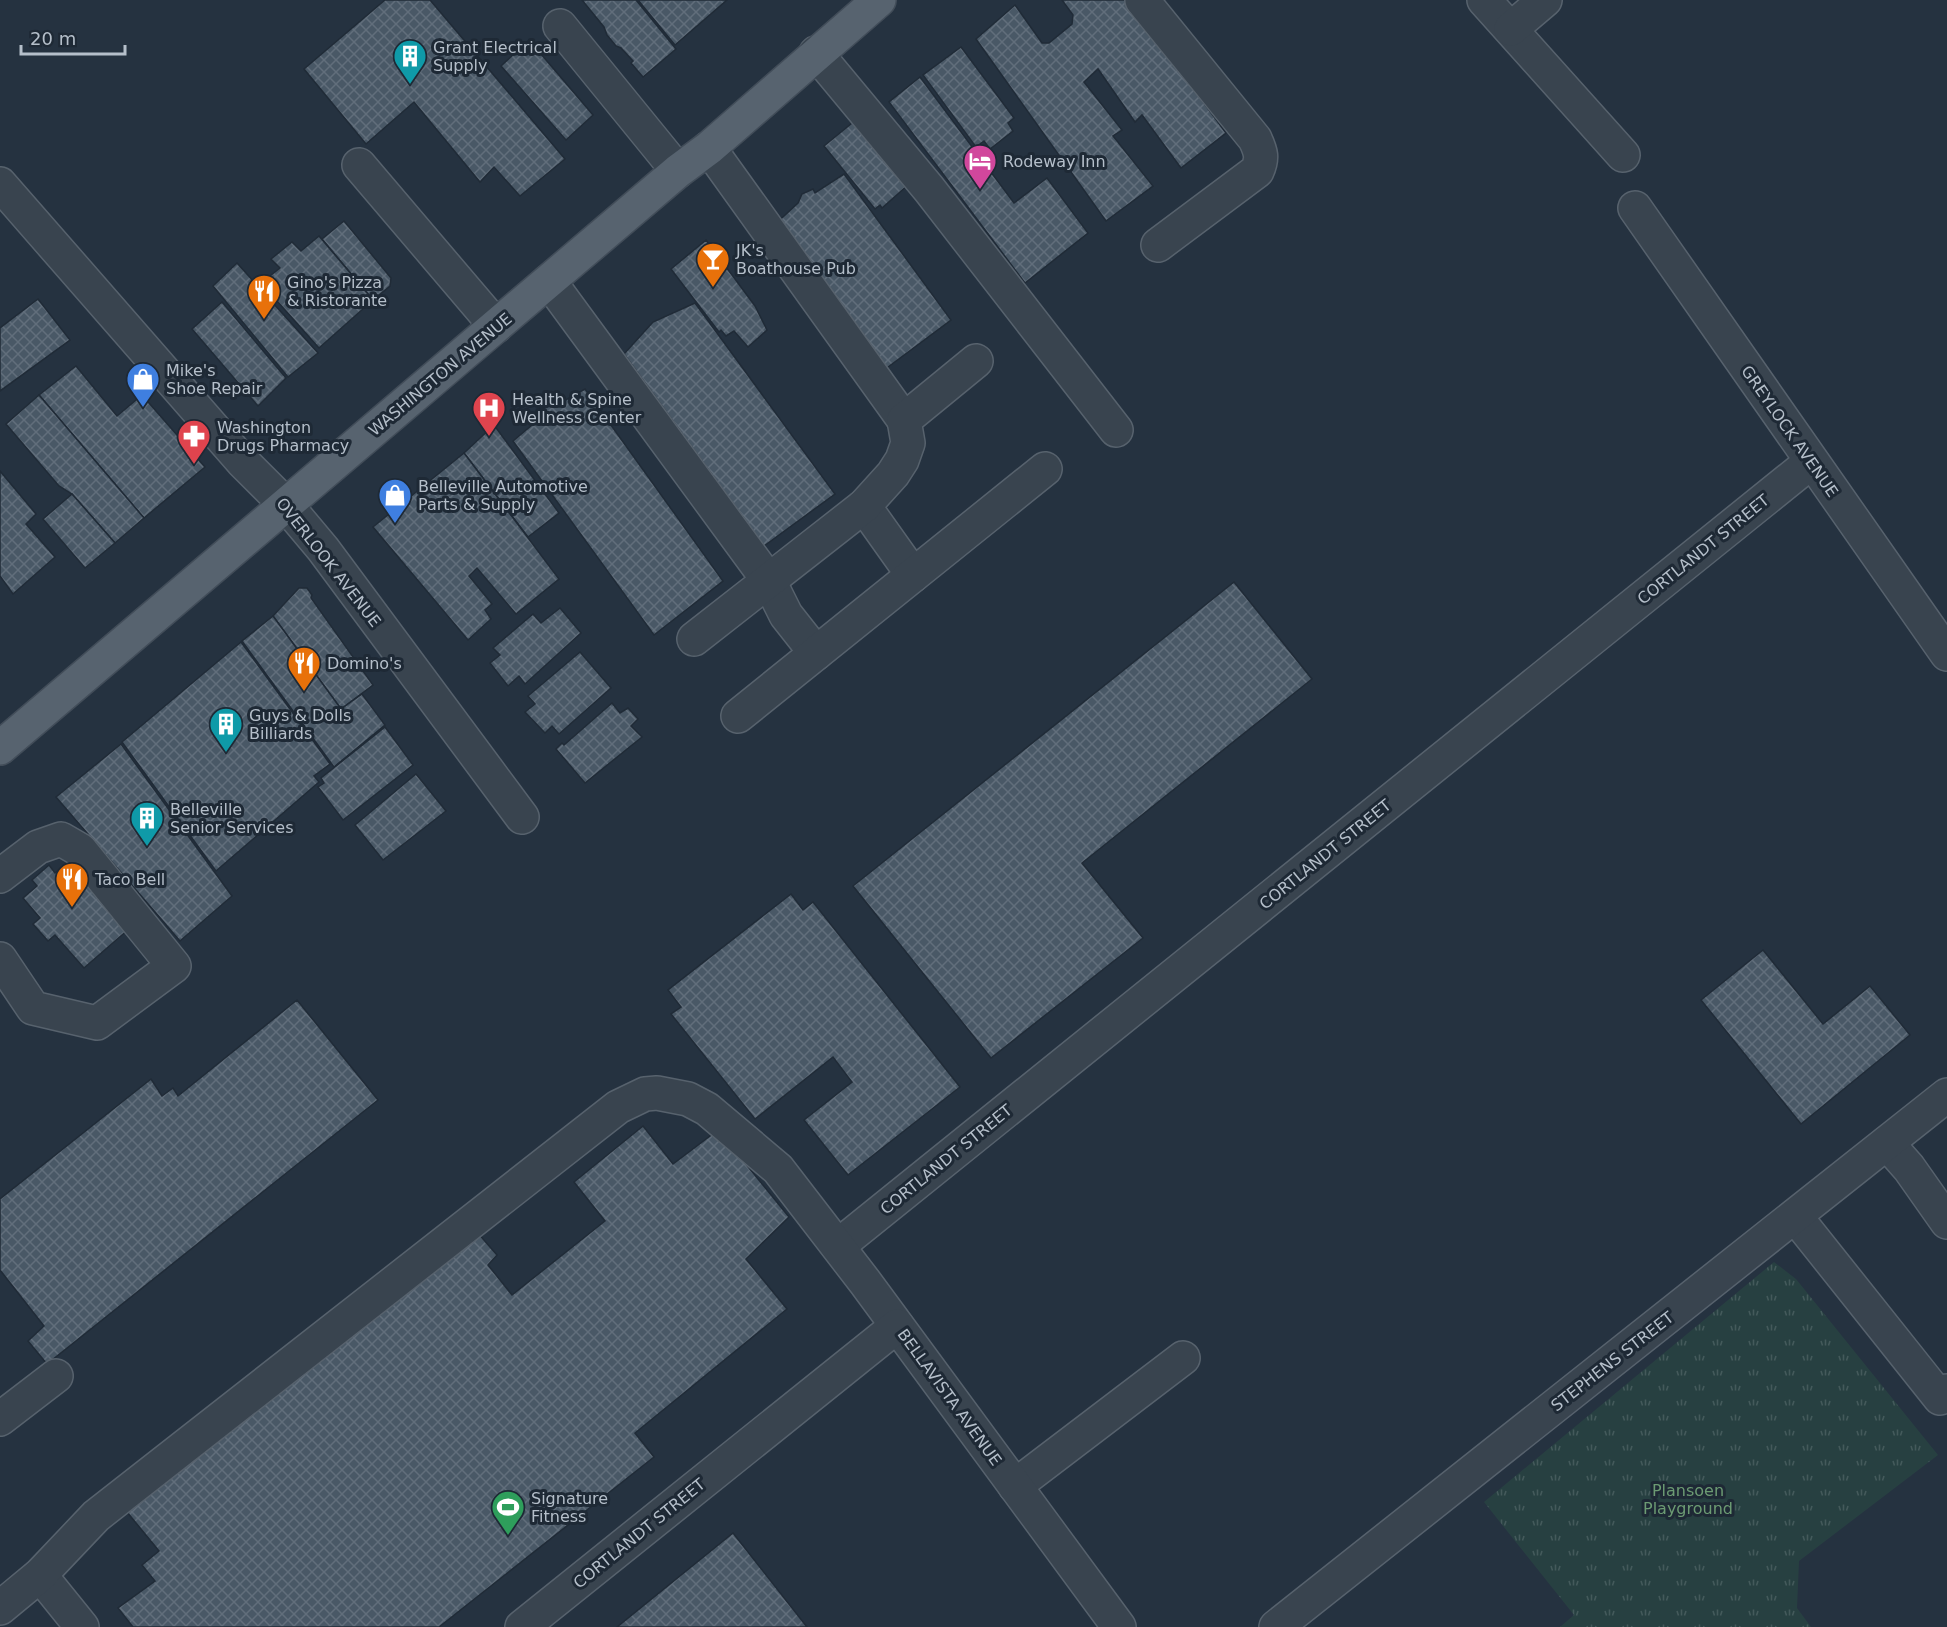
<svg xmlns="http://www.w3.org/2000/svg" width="1947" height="1627" font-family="'DejaVu Sans',sans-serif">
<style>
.grass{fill:url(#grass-tufts)}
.building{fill:url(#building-cross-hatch);stroke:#202b37;stroke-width:1.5}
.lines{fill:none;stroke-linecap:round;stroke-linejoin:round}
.minor-casing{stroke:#57626d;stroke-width:36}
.major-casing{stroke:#424d59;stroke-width:36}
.minor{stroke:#39444f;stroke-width:33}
.major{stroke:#57636f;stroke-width:33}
.labels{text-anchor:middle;stroke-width:6;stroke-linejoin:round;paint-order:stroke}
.poi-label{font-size:16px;fill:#b5bfca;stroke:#1e2935;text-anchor:start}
.street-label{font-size:16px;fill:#b5bfca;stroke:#1e2935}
.park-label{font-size:16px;fill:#6c9b73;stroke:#1e2935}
</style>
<defs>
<pattern id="grass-tufts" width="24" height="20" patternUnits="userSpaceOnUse" patternTransform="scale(1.5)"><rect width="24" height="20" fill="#274041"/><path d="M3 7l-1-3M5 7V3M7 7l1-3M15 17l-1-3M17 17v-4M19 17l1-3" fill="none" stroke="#445a5b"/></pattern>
<pattern id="building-cross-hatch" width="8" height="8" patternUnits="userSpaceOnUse" patternTransform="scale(1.5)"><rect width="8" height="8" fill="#495866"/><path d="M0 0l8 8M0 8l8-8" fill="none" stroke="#616e7b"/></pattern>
</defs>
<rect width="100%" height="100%" fill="#253240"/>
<!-- grass -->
<polygon class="grass" points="1774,1262 1796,1279 1938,1455 1799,1561 1797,1608 1811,1627 1560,1627 1574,1615 1484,1502"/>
<!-- building -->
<g class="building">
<polygon points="385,0 430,0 565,159 520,196 494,167 480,182 414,102 366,144 304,69"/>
<polygon points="582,0 636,0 676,49 643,77 631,63 633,61 621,48 616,46 607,35 604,27"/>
<polygon points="638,0 727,0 675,45"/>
<polygon points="1062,0 1128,0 1226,133 1181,168 1142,115 1135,122 1098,69 1084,82 1122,130 1113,136 1153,186 1106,221 976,39 1015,5 1042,43 1049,43 1072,24 1073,15"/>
<polygon points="529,40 593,115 566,140 501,66"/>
<polygon points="961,47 1014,118 1008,123 1013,131 990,149 984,141 976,147 923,75"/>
<polygon points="920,77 1014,203 1047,178 1088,233 1025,283 889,102"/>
<polygon points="857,119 909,184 882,208 880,205 875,209 824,146"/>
<polygon points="844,174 951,320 880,373 771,228 798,203 802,194 813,189 815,193"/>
<polygon points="344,221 391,278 390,286 373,300 322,239"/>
<polygon points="319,236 373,300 319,348 261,283 280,268 271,259 292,242 301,251"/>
<polygon points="706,240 755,306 767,330 748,347 734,331 726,336 721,330 719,332 671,269"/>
<polygon points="237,263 318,353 288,377 213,286"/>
<polygon points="38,299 70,340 0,391 0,328"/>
<polygon points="222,302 286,378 258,406 192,329"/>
<polygon points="695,303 835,494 764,546 624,354 653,322"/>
<polygon points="76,366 117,416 142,395 205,467 144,518 39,395"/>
<polygon points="585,389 723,581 654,635 513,441 539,419 537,416 544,408 553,404 555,406"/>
<polygon points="39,395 144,518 115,543 72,494 59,486 6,424"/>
<polygon points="494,425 559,513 528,537 464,453"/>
<polygon points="464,453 559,579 516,614 477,568 469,576 492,604 485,610 491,619 468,640 373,527"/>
<polygon points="0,471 36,514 26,524 55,557 13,594 0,576"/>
<polygon points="72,494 115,543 85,568 43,519"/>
<polygon points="1234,582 1312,679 1082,863 1143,938 991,1058 853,886"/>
<polygon points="299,588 307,588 312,595 311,598 373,685 341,709 273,616"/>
<polygon points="560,608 581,633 525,684 519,676 508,686 490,663 500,655 493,648 533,614 541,623"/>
<polygon points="273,616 341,709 362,694 385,725 334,767 242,641"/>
<polygon points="241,642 330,764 314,776 319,782 216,871 122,742"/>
<polygon points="580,652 611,688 559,734 552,726 545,733 525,712 535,704 528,696"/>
<polygon points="612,703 620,713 628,708 638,719 631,726 642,737 585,783 556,749 562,743 564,745"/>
<polygon points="385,727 413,765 343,820 318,787 324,783 321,778"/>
<polygon points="121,744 232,896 180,941 56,797"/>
<polygon points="416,774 446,811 383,860 355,825"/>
<polygon points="70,860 130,928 84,968 55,935 48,941 33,924 40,918 23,898 37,886 32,880 49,865 55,873"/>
<polygon points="791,894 803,910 813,902 960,1087 848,1175 804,1120 852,1082 833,1057 755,1119 671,1014 681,1007 668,990"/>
<polygon points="1763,950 1823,1024 1870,986 1910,1035 1801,1124 1701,1000"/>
<polygon points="297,1000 378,1100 47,1364 28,1341 44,1326 0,1270 0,1199 151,1079 162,1096 173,1088 178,1096"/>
<polygon points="643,1126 673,1164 718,1130 789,1217 746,1259 787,1309 635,1433 654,1457 439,1627 133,1627 118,1608 155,1581 142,1565 159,1551 127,1512 476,1231 497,1255 488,1265 512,1295 605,1221 574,1182"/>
<polygon points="733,1533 807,1627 617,1627"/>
</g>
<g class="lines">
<defs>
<g id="minor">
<path d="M1142,0L1255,139C1261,152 1263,158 1257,171L1158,245"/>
<polyline points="1484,0 1623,155"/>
<polyline points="560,26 678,171"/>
<polyline points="1511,29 1545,0"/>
<polyline points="816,53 929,189 1116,430"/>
<polyline points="709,148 904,420"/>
<polyline points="359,165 496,326"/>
<polyline points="0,184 242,461 286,505 323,549 522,817"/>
<polyline points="1635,208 1947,654"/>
<polyline points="549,281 769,581 786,615 816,653"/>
<polyline points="864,506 913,575"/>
<polyline points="694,639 864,506 893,474 902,460 908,443 904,420 976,361"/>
<polyline points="738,716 1045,469"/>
<polyline points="0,876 38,847 61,839 80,850 174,966 97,1023 33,1008 0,959"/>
<polyline points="1887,1143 1909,1168 1947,1222"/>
<polyline points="1795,1216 1940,1398 1947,1391"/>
<polyline points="838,1246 1811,462"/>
<polyline points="0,1419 56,1376"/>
<polyline points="1015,1486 1183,1358"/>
<polyline points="40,1575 82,1627"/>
<polyline points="0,1608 40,1575 96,1516 618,1107 645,1094 657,1093 688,1099 707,1109 778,1169 865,1282 1119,1627"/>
<polyline points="522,1627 897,1326"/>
<polyline points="1276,1627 1947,1095"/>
</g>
<polyline id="major" points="0,748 678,171 709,148 879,0"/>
</defs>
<!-- minor casing -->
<use href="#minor" class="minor-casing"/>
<!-- major casing -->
<use href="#major" class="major-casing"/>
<!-- minor -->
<use href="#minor" class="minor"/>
<!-- major -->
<use href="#major" class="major"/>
</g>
<!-- icons -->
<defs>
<symbol id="building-pin" viewBox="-11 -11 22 30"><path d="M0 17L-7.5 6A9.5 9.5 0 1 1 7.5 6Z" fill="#0f9aa8" stroke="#1e2935"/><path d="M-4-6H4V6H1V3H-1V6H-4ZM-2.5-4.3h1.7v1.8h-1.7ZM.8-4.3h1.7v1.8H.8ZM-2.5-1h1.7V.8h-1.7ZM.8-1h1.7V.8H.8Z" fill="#fff"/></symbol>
<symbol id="hotel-pin" viewBox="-11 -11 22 30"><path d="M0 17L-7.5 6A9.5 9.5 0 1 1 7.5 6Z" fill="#d1479c" stroke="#1e2935"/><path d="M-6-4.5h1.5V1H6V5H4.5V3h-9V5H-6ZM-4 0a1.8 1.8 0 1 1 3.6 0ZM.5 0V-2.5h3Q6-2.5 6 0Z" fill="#fff"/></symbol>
<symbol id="bar-pin" viewBox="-11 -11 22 30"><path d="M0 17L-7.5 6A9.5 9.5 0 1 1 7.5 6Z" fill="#e8710a" stroke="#1e2935"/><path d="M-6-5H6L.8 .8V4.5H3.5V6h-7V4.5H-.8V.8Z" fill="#fff"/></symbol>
<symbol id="restaurant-pin" viewBox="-11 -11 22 30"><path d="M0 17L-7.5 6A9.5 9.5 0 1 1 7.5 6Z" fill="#e8710a" stroke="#1e2935"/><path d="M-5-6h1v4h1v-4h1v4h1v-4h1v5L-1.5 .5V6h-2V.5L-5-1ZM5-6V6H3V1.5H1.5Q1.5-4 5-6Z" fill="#fff"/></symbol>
<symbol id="shop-pin" viewBox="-11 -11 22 30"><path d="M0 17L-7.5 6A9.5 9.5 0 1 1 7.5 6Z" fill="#3f7fe0" stroke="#1e2935"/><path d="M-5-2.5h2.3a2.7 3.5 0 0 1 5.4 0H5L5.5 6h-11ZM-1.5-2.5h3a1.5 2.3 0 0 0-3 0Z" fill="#fff"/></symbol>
<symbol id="hospital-pin" viewBox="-11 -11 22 30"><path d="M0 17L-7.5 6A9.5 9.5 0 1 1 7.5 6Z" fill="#e0444e" stroke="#1e2935"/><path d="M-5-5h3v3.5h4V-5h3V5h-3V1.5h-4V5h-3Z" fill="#fff"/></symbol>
<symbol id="pharmacy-pin" viewBox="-11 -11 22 30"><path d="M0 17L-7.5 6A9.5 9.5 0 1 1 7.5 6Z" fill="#e0444e" stroke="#1e2935"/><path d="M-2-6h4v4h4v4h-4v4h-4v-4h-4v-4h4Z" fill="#fff"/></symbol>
<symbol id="stadium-pin" viewBox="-11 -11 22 30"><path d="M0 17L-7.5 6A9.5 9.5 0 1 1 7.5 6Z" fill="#2e9e5b" stroke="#1e2935"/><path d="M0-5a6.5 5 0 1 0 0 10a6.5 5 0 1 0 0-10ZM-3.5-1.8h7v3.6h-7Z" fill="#fff"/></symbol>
</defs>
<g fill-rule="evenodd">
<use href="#building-pin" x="391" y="37" width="38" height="52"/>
<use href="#hotel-pin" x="961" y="142" width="38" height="52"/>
<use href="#bar-pin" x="694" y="240" width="38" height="52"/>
<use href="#restaurant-pin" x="245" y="272" width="38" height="52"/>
<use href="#shop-pin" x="124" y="360" width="38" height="52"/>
<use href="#hospital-pin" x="470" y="389" width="38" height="52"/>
<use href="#pharmacy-pin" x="175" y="417" width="38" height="52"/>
<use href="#shop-pin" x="376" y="476" width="38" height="52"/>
<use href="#restaurant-pin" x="285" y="644" width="38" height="52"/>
<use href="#building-pin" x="207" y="705" width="38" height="52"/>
<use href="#building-pin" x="128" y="799" width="38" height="52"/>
<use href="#restaurant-pin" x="53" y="860" width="38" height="52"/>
<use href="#stadium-pin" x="489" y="1488" width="38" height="52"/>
</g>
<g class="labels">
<!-- poi labels -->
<g class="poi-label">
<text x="433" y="53">Grant Electrical<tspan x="433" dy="18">Supply</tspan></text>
<text x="1003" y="167">Rodeway Inn</text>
<text x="736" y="256">JK's<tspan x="736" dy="18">Boathouse Pub</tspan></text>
<text x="287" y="288">Gino's Pizza<tspan x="287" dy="18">&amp; Ristorante</tspan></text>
<text x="166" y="376">Mike's<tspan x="166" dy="18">Shoe Repair</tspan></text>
<text x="512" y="405">Health &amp; Spine<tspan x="512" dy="18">Wellness Center</tspan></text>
<text x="217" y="433">Washington<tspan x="217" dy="18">Drugs Pharmacy</tspan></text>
<text x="418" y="492">Belleville Automotive<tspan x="418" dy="18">Parts &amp; Supply</tspan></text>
<text x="327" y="669">Domino's</text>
<text x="249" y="721">Guys &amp; Dolls<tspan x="249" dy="18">Billiards</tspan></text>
<text x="170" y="815">Belleville<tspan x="170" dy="18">Senior Services</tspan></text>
<text x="95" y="885">Taco Bell</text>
<text x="531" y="1504">Signature<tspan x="531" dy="18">Fitness</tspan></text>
</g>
<!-- street labels -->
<g class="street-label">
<text transform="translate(440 374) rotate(-40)" y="6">WASHINGTON AVENUE</text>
<text transform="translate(1790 431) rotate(55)" y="6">GREYLOCK AVENUE</text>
<text transform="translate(1703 549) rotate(-39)" y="6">CORTLANDT STREET</text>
<text transform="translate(329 562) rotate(52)" y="6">OVERLOOK AVENUE</text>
<text transform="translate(1325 854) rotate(-39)" y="6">CORTLANDT STREET</text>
<text transform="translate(946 1159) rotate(-39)" y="6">CORTLANDT STREET</text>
<text transform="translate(1612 1361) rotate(-38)" y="6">STEPHENS STREET</text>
<text transform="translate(950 1397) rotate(54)" y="6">BELLAVISTA AVENUE</text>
<text transform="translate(639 1533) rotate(-39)" y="6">CORTLANDT STREET</text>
</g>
<!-- park labels -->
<g class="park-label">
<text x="1688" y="1496">Plansoen<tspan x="1688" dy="18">Playground</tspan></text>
</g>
</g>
<!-- scale -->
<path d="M21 45v9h104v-9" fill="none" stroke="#b5bfca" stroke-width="3"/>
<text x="30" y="45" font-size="18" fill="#b5bfca" stroke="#1e2935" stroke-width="4.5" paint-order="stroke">20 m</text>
</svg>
